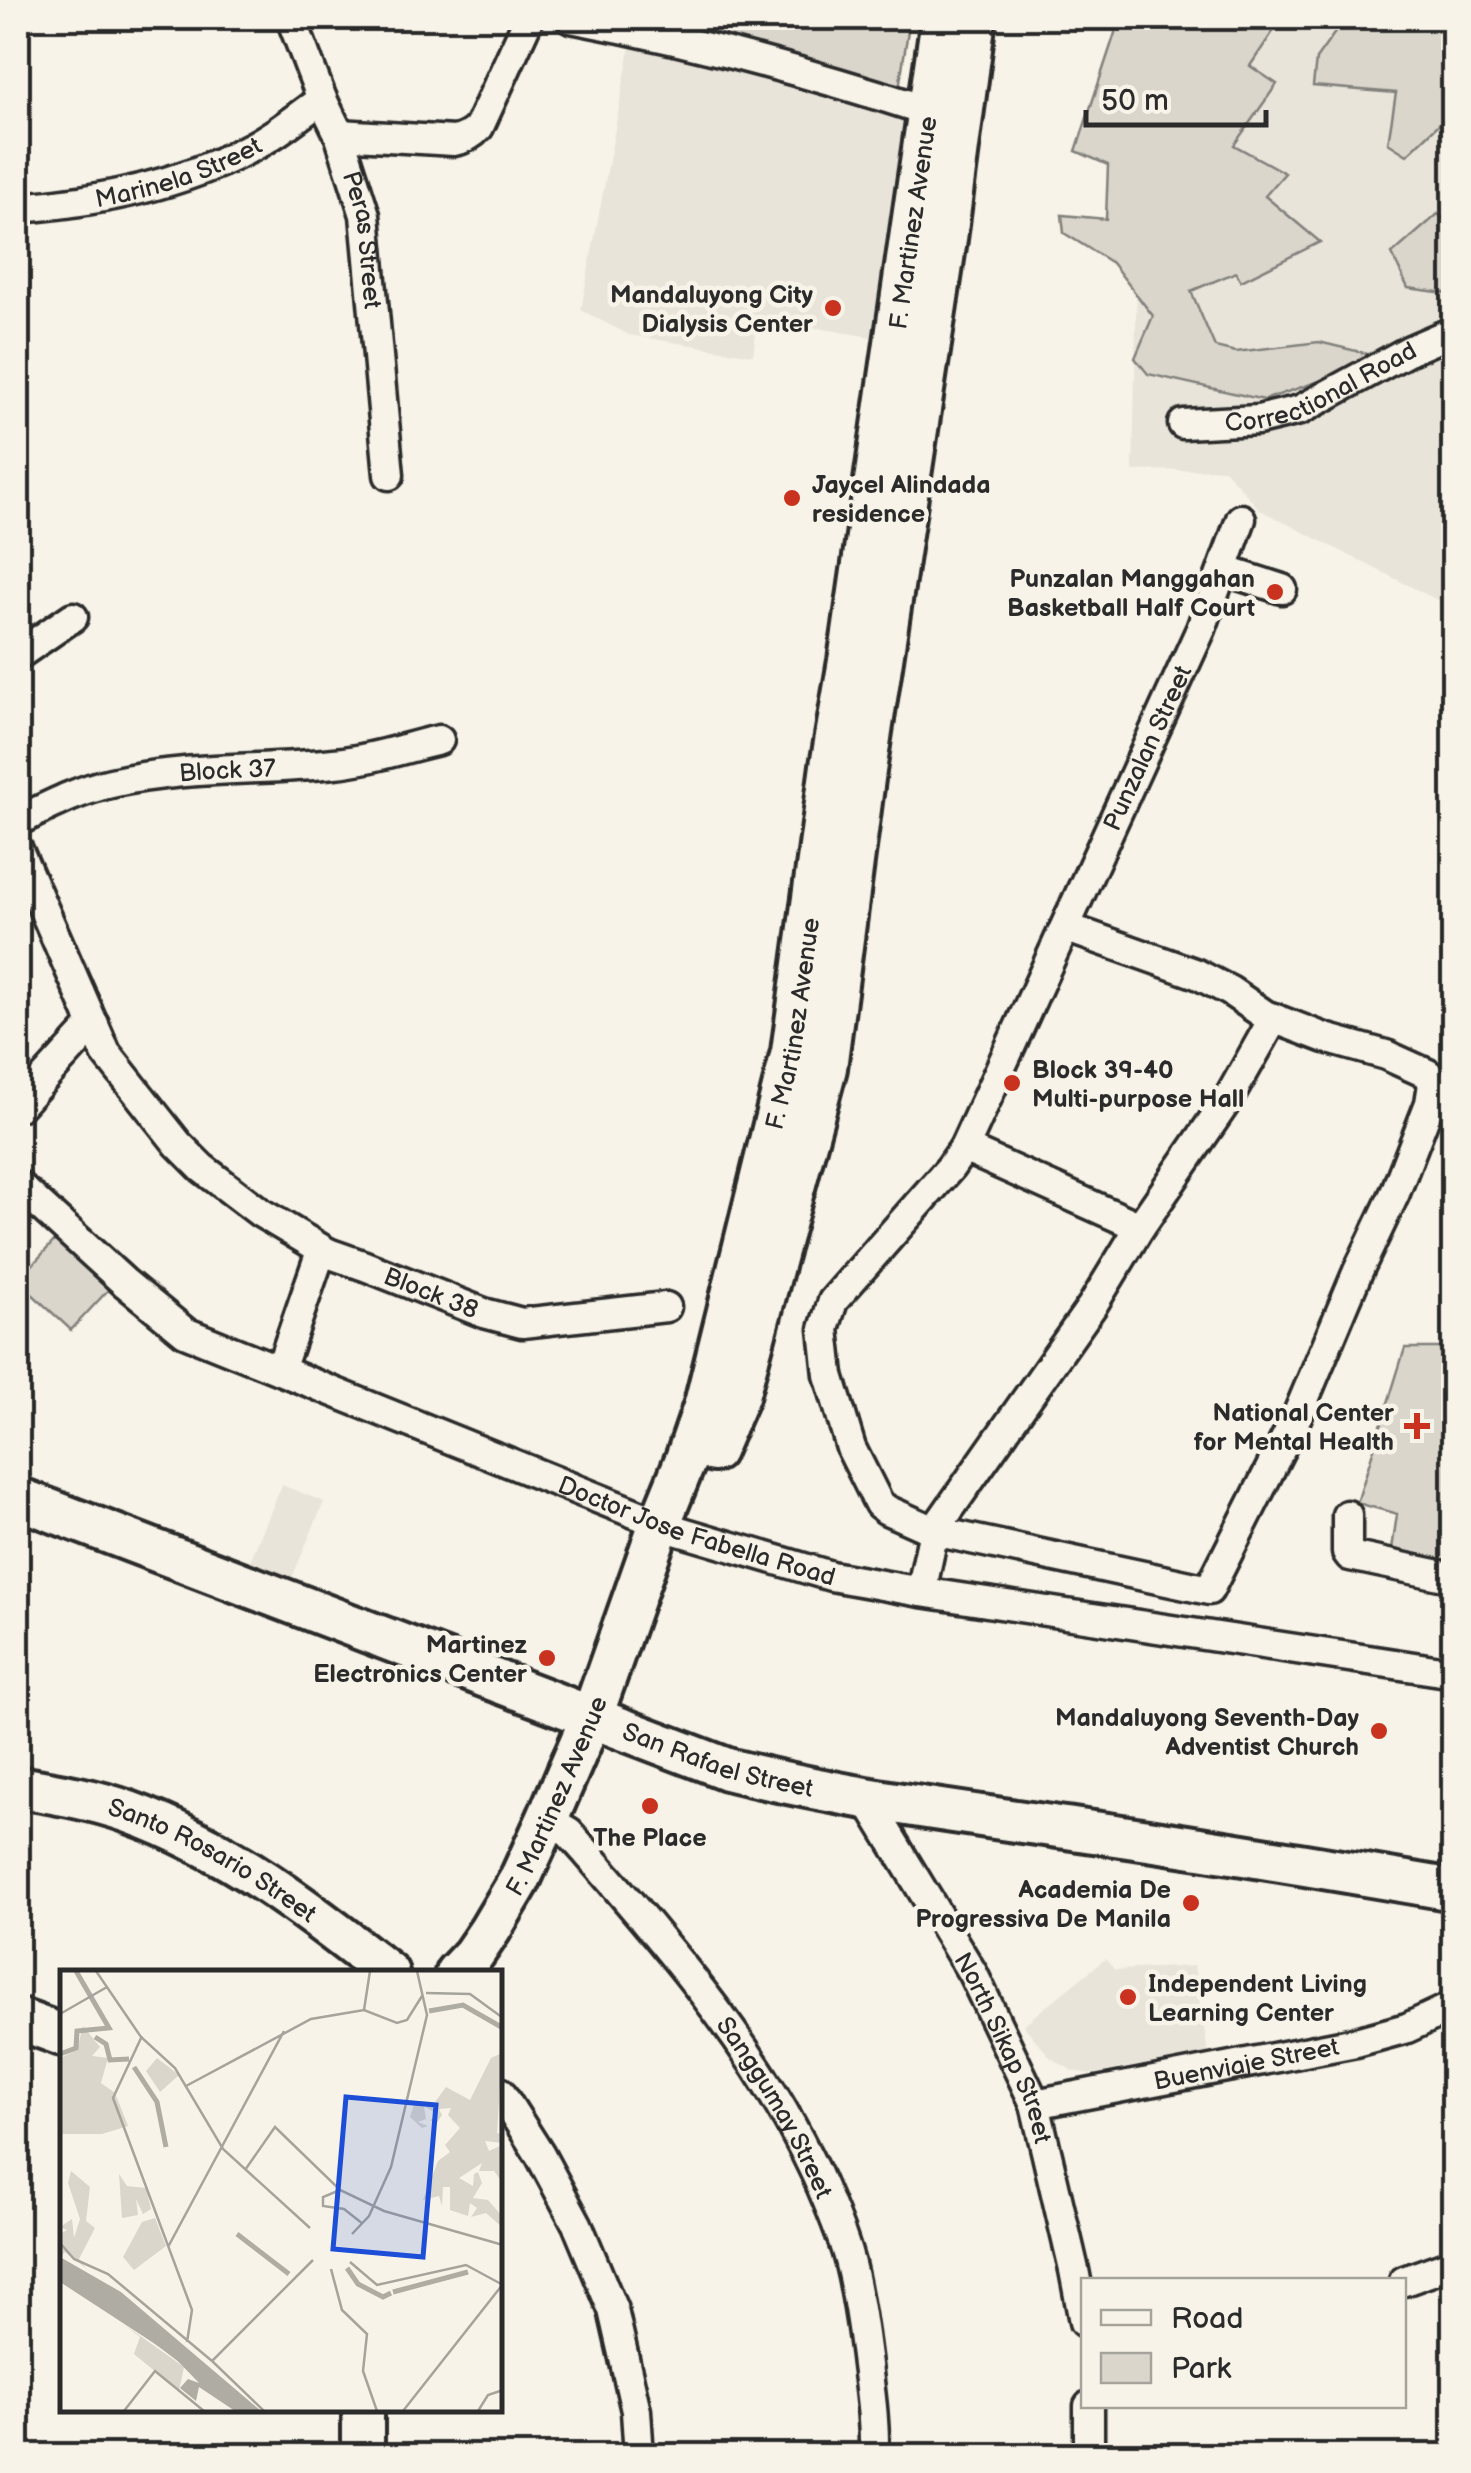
<svg xmlns="http://www.w3.org/2000/svg" width="1471" height="2473" font-family="'Balsamiq Sans',sans-serif">
<style>
.built{fill:#e8e4da}
.green{fill:#dad6cc;stroke:#82807c;stroke-width:2.5}
.lines{fill:none;stroke-linecap:round;stroke-linejoin:round}
.street-casing{stroke:#2b2b2b;stroke-width:35}
.secondary-casing{stroke:#2b2b2b;stroke-width:48}
.street{stroke:#f7f3e8;stroke-width:28}
.secondary{stroke:#f7f3e8;stroke-width:40}
.poi-dot{fill:#c8321e;stroke:#f7f3e8;stroke-width:4}
.labels{text-anchor:middle;stroke-width:9;stroke-linejoin:round;paint-order:stroke}
.street-label{font-size:25px;fill:#2b2b2b;stroke:#f7f3e8}
.poi-label{font-size:25px;font-weight:bold;fill:#2b2b2b;stroke:#f7f3e8;text-anchor:end}
.inset-river{fill:none;stroke:#afaca4;stroke-width:5}
.inset-road{fill:none;stroke:#a5a39c;stroke-width:2.5}
.view{fill:#1d4ed8;fill-opacity:0.15;stroke:#1d4ed8;stroke-width:5}
.inset-edge{fill:none;stroke:#2b2b2b;stroke-width:5}
</style>
<rect width="100%" height="100%" fill="#f7f3e8"/>
<filter id="ink" filterUnits="userSpaceOnUse"><feTurbulence type="fractalNoise" baseFrequency=".01" numOctaves="2"/><feDisplacementMap in="SourceGraphic" scale="20" xChannelSelector="R" yChannelSelector="G"/><feConvolveMatrix kernelMatrix="1 2 1 2 8 2 1 2 1" color-interpolation-filters="sRGB"/></filter>
<g filter="url(#ink)">
<!-- built -->
<g class="built">
<polygon points="1142,18 1453,18 1453,608 1260,510 1224,469 1133,471"/>
<polygon points="632,38 908,113 871,337 758,318 753,355 629,335 581,310"/>
<polygon points="282,1485 324,1502 291,1580 249,1563"/>
<polygon points="1105,1959 1115,1970 1194,1966 1208,2053 1091,2074 1073,2071 1051,2058 1023,2025"/>
</g>
<!-- green -->
<g class="green">
<polygon points="661,18 910,18 899,88"/>
<polygon points="1120,18 1306,18 1274,30 1250,66 1277,84 1234,145 1285,173 1265,196 1320,242 1241,281 1236,272 1191,291 1215,347 1236,352 1319,342 1369,354 1343,373 1264,400 1148,374 1135,358 1153,316 1112,263 1064,233 1062,215 1106,219 1108,165 1076,151"/>
<polygon points="1309,18 1453,18 1453,143 1439,124 1407,155 1388,143 1396,93 1313,86 1316,59 1336,31"/>
<polygon points="1438,214 1453,226 1453,294 1408,288 1392,254"/>
<polygon points="55,1240 109,1289 71,1330 18,1281"/>
<polygon points="1405,1348 1453,1348 1453,1571 1391,1557 1397,1514 1357,1503"/>
</g>
<g class="lines">
<defs>
<g id="street">
<path id="s1" d="M291,18L322,99L339,134L365,215L389,475"/>
<path d="M571,18C692,41 811,73 928,111"/>
<path d="M339,134L454,141C465,139 472,135 479,127L529,18"/>
<path id="s2" d="M18,208C96,202 174,187 244,151C272,138 297,117 322,99"/>
<path id="s3" d="M1183,424L1258,420L1300,410L1410,350L1454,331"/>
<polyline points="1223,570 1282,589"/>
<polyline points="18,655 73,617"/>
<path id="s4" d="M18,821C47,807 79,790 111,783C184,766 260,771 334,763C370,760 404,748 439,740"/>
<polyline points="18,850 106,1053 178,1144 202,1168 261,1213 328,1253"/>
<path id="s5" d="M1065,927L1197,974L1230,991L1265,1015L1325,1038L1386,1055L1428,1074L1433,1084L1430,1103L1395,1193L1358,1271L1297,1416L1209,1590L934,1531L887,1510L879,1504L851,1448L829,1375L824,1329L833,1301L950,1168L964,1148L1201,629L1241,519"/>
<polyline points="18,1107 94,1024"/>
<polyline points="964,1148 1140,1227"/>
<path id="s6" d="M18,1185L124,1282L185,1332L679,1531L831,1576L921,1592L1454,1673"/>
<path id="s7" d="M280,1370L319,1257L328,1253L365,1266L484,1313L522,1323L666,1307"/>
<polyline points="1347,1515 1347,1552 1350,1556 1454,1578"/>
<polyline points="921,1592 934,1531 1092,1306 1140,1227 1230,1096 1274,1018"/>
<path id="s8" d="M867,1799L973,1974L1035,2104L1074,2270L1084,2322"/>
<path id="s9" d="M547,1820L569,1833L587,1853C673,1953 760,2053 816,2174C828,2201 841,2231 849,2260C857,2291 862,2325 866,2357C870,2390 875,2422 874,2456"/>
<polyline points="500,2092 540,2155 577,2224 613,2310 636,2411 639,2456"/>
<path id="s10" d="M1035,2104L1356,2042L1407,2028L1454,2006"/>
<polyline points="1404,2281 1454,2263"/>
<polyline points="1089,2406 1089,2456"/>
</g>
<g id="secondary">
<polyline points="714,1451 738,1396 826,1068 865,771 946,239 975,18"/>
<path id="s11" d="M18,1498L727,1769C850,1800 976,1815 1101,1833C1219,1850 1336,1870 1454,1890"/>
<path id="s12" d="M18,1787C55,1793 93,1799 129,1812C226,1847 309,1910 388,1973"/>
<path id="s13" d="M456,1973L473,1955L490,1930L519,1881L547,1820L592,1716L660,1523L686,1459L705,1404L792,1052L831,766L849,661L942,18"/>
<polyline points="18,2019 62,2035"/>
<polyline points="363,2456 363,2410"/>
</g>
</defs>
<!-- street casing -->
<use href="#street" class="street-casing"/>
<!-- secondary casing -->
<use href="#secondary" class="secondary-casing"/>
<!-- street -->
<use href="#street" class="street"/>
<!-- secondary -->
<use href="#secondary" class="secondary"/>
</g>
</g>
<!-- markers -->
<g class="poi-dot">
<circle cx="833" cy="308" r="10"/>
<circle cx="792" cy="498" r="10"/>
<circle cx="1275" cy="592" r="10"/>
<circle cx="1012" cy="1083" r="10"/>
<path d="M1412 1411h10v10h10v10h-10v10h-10v-10h-10v-10h10z"/>
<circle cx="547" cy="1658" r="10"/>
<circle cx="1379" cy="1731" r="10"/>
<circle cx="650" cy="1806" r="10"/>
<circle cx="1191" cy="1903" r="10"/>
<circle cx="1128" cy="1997" r="10"/>
</g>
<g class="labels">
<!-- street labels -->
<g class="street-label">
<text dy="9" stroke="none"><textPath href="#s2" startOffset="165">Marinela Street</textPath></text>
<text dy="9" stroke="none"><textPath href="#s13" startOffset="1825">F. Martinez Avenue</textPath></text>
<text dy="9" stroke="none"><textPath href="#s1" startOffset="235">Peras Street</textPath></text>
<text dy="9" stroke="none"><textPath href="#s3" startOffset="145">Correctional Road</textPath></text>
<text dy="9" stroke="none"><textPath href="#s5" startOffset="2158">Punzalan Street</textPath></text>
<text dy="9" stroke="none"><textPath href="#s4" startOffset="218">Block 37</textPath></text>
<text dy="9" stroke="none"><textPath href="#s13" startOffset="1015">F. Martinez Avenue</textPath></text>
<text dy="9" stroke="none"><textPath href="#s7" startOffset="240">Block 38</textPath></text>
<text dy="9" stroke="none"><textPath href="#s6" startOffset="772">Doctor Jose Fabella Road</textPath></text>
<text dy="9" stroke="none"><textPath href="#s11" startOffset="748">San Rafael Street</textPath></text>
<text dy="9" stroke="none"><textPath href="#s13" startOffset="205">F. Martinez Avenue</textPath></text>
<text dy="9" stroke="none"><textPath href="#s12" startOffset="210">Santo Rosario Street</textPath></text>
<text dy="9" stroke="none"><textPath href="#s8" startOffset="285">North Sikap Street</textPath></text>
<text dy="9" stroke="none"><textPath href="#s10" startOffset="215">Buenviaje Street</textPath></text>
<text dy="9" stroke="none"><textPath href="#s9" startOffset="370">Sanggumay Street</textPath></text>
</g>
<!-- poi labels -->
<g class="poi-label">
<text x="813" y="303">Mandaluyong City<tspan x="813" dy="29">Dialysis Center</tspan></text>
<text x="812" y="493" text-anchor="start">Jaycel Alindada<tspan x="812" dy="29">residence</tspan></text>
<text x="1255" y="587">Punzalan Manggahan<tspan x="1255" dy="29">Basketball Half Court</tspan></text>
<text x="1032" y="1078" text-anchor="start">Block 39-40<tspan x="1032" dy="29">Multi-purpose Hall</tspan></text>
<text x="1394" y="1421">National Center<tspan x="1394" dy="29">for Mental Health</tspan></text>
<text x="527" y="1653">Martinez<tspan x="527" dy="29">Electronics Center</tspan></text>
<text x="1359" y="1726">Mandaluyong Seventh-Day<tspan x="1359" dy="29">Adventist Church</tspan></text>
<text x="650" y="1846" text-anchor="middle">The Place</text>
<text x="1171" y="1898">Academia De<tspan x="1171" dy="29">Progressiva De Manila</tspan></text>
<text x="1148" y="1992" text-anchor="start">Independent Living<tspan x="1148" dy="29">Learning Center</tspan></text>
</g>
</g>
<!-- overview -->
<g transform="translate(60 1970)">
<rect width="442" height="442" fill="#f7f3e8"/>
<path d="M23,56L40,77L32,86L48,88L41,113L55,123L68,156L42,164H2L0,88L17,80ZM442,83L437,163L442,164V173L425,171L429,181L442,175V212L434,201H419L422,193L399,208L413,216L414,204L418,202L422,213L413,228L428,230L442,246V257L426,243L411,247L417,238L410,233L408,246L390,240V217H383L382,236L379,226L363,230L378,191L390,182L385,175L400,158L388,145L391,138L379,139L382,145L376,154L370,150L378,145L364,136L366,149L358,152L368,156L362,158L350,147L355,131L375,132L386,117L410,130L431,88ZM97,88L119,105L100,122L86,101ZM11,201L30,217L26,251L35,258L19,289L26,298L5,282L0,287V264L7,260L0,257L12,249L14,268L20,249L8,213ZM59,204L67,216L86,218L91,239L83,244L76,229L78,245L62,248ZM95,248L106,276L74,300L63,287L82,252ZM62,353L124,397L119,421L74,384L80,367Z" fill="#dad6cc"/>
<path d="M0,287L61,322L201,441H175L139,417L136,431L120,418L128,409L139,413L112,385L0,312Z" fill="#afaca4"/>
<path class="inset-river" d="M369,41L403,35L443,58M35,67L46,74L50,90L69,89M0,84L16,78L17,61L49,58L16,1M74,97L97,132L106,177M177,264L229,304M287,298L298,314L323,327L331,323M0,299L188,441M333,322L408,302"/>
<path class="inset-road" d="M36,1L81,67L115,98L163,179L250,258M366,23L410,24L443,48M304,40L310,1M0,44L47,17M82,66L53,128L132,340L127,372M126,116L251,49L304,40L337,53L347,50L362,26M185,200L215,157L280,220L324,241L443,275M280,220L263,227V236L284,239L303,254M292,264L309,246L331,197L367,45L357,1M0,273L14,289L48,304L152,391M108,277L224,61M290,292L317,315L406,295L443,315M271,299L282,340L307,364L303,401L317,441M64,441L95,401L144,441M204,441L152,391L253,290M343,441L443,314M418,441L428,425L443,420"/>
<path class="view" d="M286,127L376,135L363,287L273,279Z"/>
<rect width="442" height="442" class="inset-edge"/>
</g>
<!-- margin -->
<rect width="1471" height="2473" fill="none" stroke="#f7f3e8" stroke-width="60"/>
<rect x="30" y="30" width="1411" height="2413" fill="none" stroke="#2b2b2b" stroke-width="4" filter="url(#ink)"/>
<!-- legend -->
<rect x="1081" y="2278" width="325" height="130" fill="#f7f3e8" stroke="#a5a39c" stroke-width="2.5"/>
<rect x="1101" y="2310" width="50" height="15" fill="#f7f3e8" stroke="#a5a39c" stroke-width="2.5"/>
<text x="1171" y="2328" font-size="30" fill="#2b2b2b">Road</text>
<rect x="1101" y="2353" width="50" height="30" fill="#dad6cc" stroke="#a5a39c" stroke-width="2.5"/>
<text x="1171" y="2378" font-size="30" fill="#2b2b2b">Park</text>
<!-- scale -->
<path d="M1086 110v15h180v-15" fill="none" stroke="#2b2b2b" stroke-width="5"/>
<text x="1101" y="110" font-size="30" fill="#2b2b2b" stroke="#f7f3e8" stroke-width="8" paint-order="stroke">50 m</text>
</svg>
